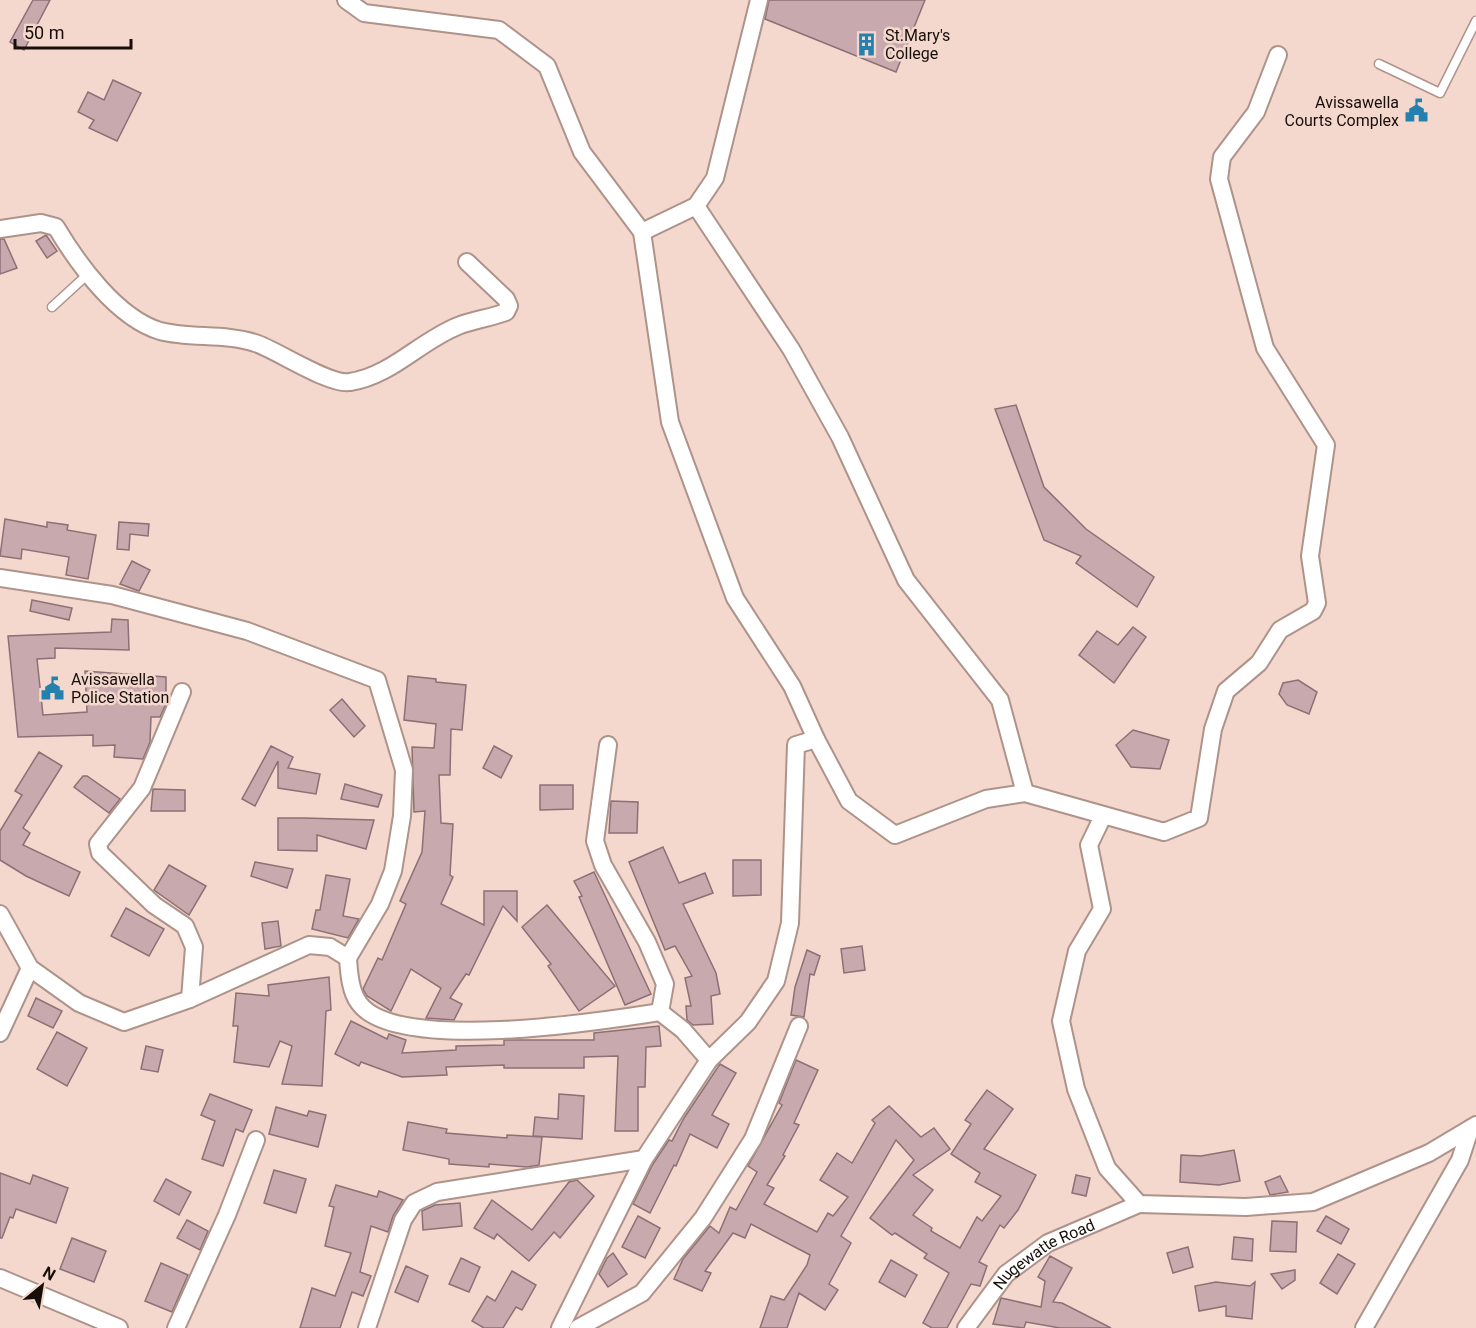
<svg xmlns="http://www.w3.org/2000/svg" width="1476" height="1328" font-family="Roboto,sans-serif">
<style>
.building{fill:#c7a9ae;stroke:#8c7075;stroke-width:1.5}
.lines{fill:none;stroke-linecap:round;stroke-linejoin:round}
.service-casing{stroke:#ae938a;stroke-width:11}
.minor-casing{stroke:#ae938a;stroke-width:20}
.service{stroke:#fff;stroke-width:8}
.minor{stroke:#fff;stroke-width:16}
.labels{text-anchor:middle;stroke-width:5;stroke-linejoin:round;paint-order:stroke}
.poi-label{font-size:16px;fill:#170e0a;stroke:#f5d8cd;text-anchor:start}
.street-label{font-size:16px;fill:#170e0a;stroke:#f5d8cd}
</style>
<rect width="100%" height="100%" fill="#f5d8cd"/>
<!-- building -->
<g class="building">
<polygon points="33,0 50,0 24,50 10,42"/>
<polygon points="769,0 925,0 896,72 765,19"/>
<polygon points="113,80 141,93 117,141 89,128 94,120 78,112 88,92 104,100"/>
<polygon points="46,235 57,251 47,258 36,241"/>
<polygon points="0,239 4,239 17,268 0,274"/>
<polygon points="1016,405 1044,487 1086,529 1154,577 1137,607 1076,563 1081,556 1044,540 995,409"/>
<polygon points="5,519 47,527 47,522 68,525 67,530 96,535 88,579 66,575 69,557 22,549 21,559 0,556"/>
<polygon points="119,522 149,524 148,536 130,534 129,550 117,549"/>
<polygon points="132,561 150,570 139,591 120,584"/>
<polygon points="32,600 72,608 69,620 30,611"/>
<polygon points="112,619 128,620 129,650 55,648 55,658 37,659 43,715 87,712 85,671 166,677 166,704 160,717 151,717 150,742 143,759 114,757 115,745 93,746 93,735 18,737 8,636 111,632"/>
<polygon points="1133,627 1146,637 1114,683 1079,655 1097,631 1118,645"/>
<polygon points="408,676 436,679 436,682 466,685 462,730 451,729 450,775 439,775 441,823 453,824 450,875 453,877 441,904 484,925 484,891 517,891 517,921 503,906 469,975 466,974 450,998 462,1004 454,1020 426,1018 441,988 411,969 391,1011 367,996 363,989 378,958 382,960 406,904 400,901 422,852 425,811 414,812 412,747 434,748 436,724 404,720"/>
<polygon points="1298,680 1317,692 1309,714 1287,705 1279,694 1283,683"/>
<polygon points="342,699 365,726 354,737 330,710"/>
<polygon points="1133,730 1169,740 1160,769 1131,767 1116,745"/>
<polygon points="271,746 293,757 288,768 320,774 316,794 278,788 278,761 255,806 242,799"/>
<polygon points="494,746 512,756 501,778 483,768"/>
<polygon points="39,752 62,766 23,828 30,833 23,845 80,872 69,896 26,876 0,860 0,831 22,795 15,791"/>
<polygon points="83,776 87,776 120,799 109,813 74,787"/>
<polygon points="345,784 382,795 378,807 341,799"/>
<polygon points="540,785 573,785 573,809 540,810"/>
<polygon points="153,789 185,790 185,811 151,811"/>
<polygon points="611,801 638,802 637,833 609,833"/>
<polygon points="278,818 304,818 374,820 366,849 317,835 317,851 278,850"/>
<polygon points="663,847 679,883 705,873 713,893 683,904 716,973 720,994 711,996 713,1024 693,1025 687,1020 686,1006 691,1006 685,978 692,976 675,946 665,950 629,862"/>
<polygon points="733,860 761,860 761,895 733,896"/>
<polygon points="255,862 293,869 287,888 251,876"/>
<polygon points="169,865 206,886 189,915 154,890"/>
<polygon points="594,872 651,994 625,1005 579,897 582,896 574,881"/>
<polygon points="326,875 350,879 343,916 359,919 348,938 312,929 316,910 320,910"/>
<polygon points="547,905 615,986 579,1011 548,966 551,964 522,927"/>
<polygon points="126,908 164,929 149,956 111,936"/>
<polygon points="278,921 281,946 265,949 262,923"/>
<polygon points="862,946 865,970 844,973 841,949"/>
<polygon points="807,950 820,956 814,975 810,974 804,1017 791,1015 795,987"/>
<polygon points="329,977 331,1010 326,1011 322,1086 282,1084 292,1046 280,1041 269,1067 234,1062 238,1026 233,1026 236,993 269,996 268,985"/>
<polygon points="36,998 62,1011 53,1028 28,1016"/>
<polygon points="351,1021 387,1039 389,1034 406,1040 402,1053 456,1050 456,1046 504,1045 504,1040 594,1040 594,1033 659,1026 661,1046 646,1047 645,1087 638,1087 638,1131 615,1131 618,1056 584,1057 584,1068 504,1068 504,1065 446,1067 447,1075 402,1077 361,1062 359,1066 335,1054"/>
<polygon points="57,1032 87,1048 67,1086 37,1069"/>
<polygon points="146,1046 163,1050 158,1072 141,1069"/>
<polygon points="796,1060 818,1070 794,1123 799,1125 783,1155 785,1156 767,1185 774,1188 764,1204 817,1232 828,1213 833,1216 848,1197 820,1180 837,1153 852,1163 875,1123 872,1120 889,1106 921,1137 934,1128 950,1149 913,1175 933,1190 913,1215 932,1228 931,1231 960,1248 977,1217 982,1221 1001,1196 975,1182 980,1173 951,1154 971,1124 965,1120 987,1090 1013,1109 984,1149 1036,1175 1018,1210 1004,1228 1000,1225 979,1262 987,1266 980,1286 971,1284 947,1328 932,1328 923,1323 949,1273 924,1258 927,1254 895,1233 892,1235 870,1218 914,1160 896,1140 841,1236 851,1243 829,1284 838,1290 825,1310 799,1293 787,1328 760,1328 771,1296 784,1300 807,1265 810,1255 751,1224 745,1238 733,1233 705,1271 711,1273 702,1291 674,1279 683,1259 710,1226 719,1233 730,1207 736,1210 757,1172 748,1166 782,1105 779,1103"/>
<polygon points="720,1064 736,1073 712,1115 729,1124 717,1148 690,1134 676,1166 674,1165 650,1213 633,1204 653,1164 669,1140 672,1141 684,1118"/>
<polygon points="210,1094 252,1110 243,1132 236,1129 223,1166 202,1159 215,1121 201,1115"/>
<polygon points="559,1094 584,1096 582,1139 533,1136 535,1117 558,1119"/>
<polygon points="276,1107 307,1116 309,1111 326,1115 318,1147 269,1134"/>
<polygon points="408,1122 447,1129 446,1133 507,1138 507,1135 542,1137 539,1165 527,1167 489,1164 489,1167 449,1164 449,1159 403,1150"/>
<polygon points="1234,1150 1240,1181 1219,1185 1180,1182 1181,1155 1201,1156"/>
<polygon points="274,1170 306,1179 296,1213 264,1203"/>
<polygon points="0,1173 30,1184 33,1175 68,1188 56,1223 16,1209 13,1218 10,1217 2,1238 0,1238"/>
<polygon points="1076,1175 1090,1178 1086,1196 1072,1193"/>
<polygon points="1280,1176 1288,1192 1270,1195 1265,1182"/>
<polygon points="166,1179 191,1192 179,1215 154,1201"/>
<polygon points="577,1180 594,1196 560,1238 554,1232 529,1261 497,1234 494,1239 474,1228 492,1200 532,1230 569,1182"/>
<polygon points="336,1185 377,1197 379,1191 403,1200 393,1216 388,1232 371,1226 360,1272 371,1276 363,1296 352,1292 340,1328 300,1328 312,1288 335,1296 351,1253 325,1246 334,1207 329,1206"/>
<polygon points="460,1203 462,1226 423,1230 422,1211 435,1205"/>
<polygon points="638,1216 660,1228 645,1258 622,1247"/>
<polygon points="1326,1216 1349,1229 1341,1244 1317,1231"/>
<polygon points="187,1220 208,1231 200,1250 177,1238"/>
<polygon points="1272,1221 1297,1222 1296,1252 1270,1251"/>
<polygon points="1234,1237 1253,1239 1252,1261 1232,1259"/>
<polygon points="72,1238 106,1251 94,1282 60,1269"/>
<polygon points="1188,1247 1193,1267 1173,1273 1167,1253"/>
<polygon points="613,1253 627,1274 608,1287 599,1274 607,1258"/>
<polygon points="1338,1254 1355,1264 1337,1294 1320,1283"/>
<polygon points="1050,1256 1072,1268 1053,1302 1062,1303 1111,1328 1060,1328 1026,1322 1024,1328 993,1324 1001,1298 1041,1307 1045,1281 1038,1277"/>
<polygon points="461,1258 480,1267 469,1292 449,1284"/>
<polygon points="891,1260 917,1275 905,1297 879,1282"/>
<polygon points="161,1263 188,1275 172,1312 145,1301"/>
<polygon points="406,1266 428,1276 418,1302 395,1292"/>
<polygon points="1295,1270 1295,1280 1282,1289 1271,1274"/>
<polygon points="512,1271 536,1285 522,1310 516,1307 503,1328 484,1328 472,1321 487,1296 495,1301"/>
<polygon points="1216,1282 1250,1286 1255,1282 1252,1319 1226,1316 1226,1306 1199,1311 1195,1286"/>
</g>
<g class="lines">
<defs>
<g id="service">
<polyline points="1379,64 1440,93 1476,21"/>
<polyline points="52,307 88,274"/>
</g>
<g id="minor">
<polyline points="346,0 364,13 499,30 547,66 582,152 642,232 670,422 735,598 792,686 816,739 849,801 895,835 986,799 1025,793 1164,832 1199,818 1213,729 1226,691 1259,663 1280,630 1313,611 1317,603 1310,556 1326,445 1265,348 1219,179 1222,157 1256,112 1278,55"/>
<polyline points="696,206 791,349 840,437 906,580 1000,700 1025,793"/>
<path d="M0,229L41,223L56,227C78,264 117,318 160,331C190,339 225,333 255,343C275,349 330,386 350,382C391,376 420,341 458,326C473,320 490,318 506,312L509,306L506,299L467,262"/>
<polyline points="642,232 696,206 715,178 759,0"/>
<polyline points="0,578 112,595 247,631 377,680 404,770 402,816 393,871 380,904 348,958 330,947 309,945 190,999 124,1022 79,1003 30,968 0,914"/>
<polyline points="182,692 142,788 98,844 100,853 154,905 185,926 194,947 190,999"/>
<polyline points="608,745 595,841 603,865 647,942 665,984 660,1012"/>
<polyline points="1103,816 1089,845 1102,909 1077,951 1061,1021 1076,1089 1107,1168 1139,1204 1246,1207 1313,1202 1429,1153 1476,1125"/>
<path d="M348,958C349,972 350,991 359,1003C395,1054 603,1021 660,1012L683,1030L709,1060"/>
<polyline points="0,1033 30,968"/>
<polyline points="0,1278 119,1328"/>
<polyline points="176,1328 227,1215 256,1140"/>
<polyline points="367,1328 403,1220 414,1203 437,1192 644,1159 709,1060 748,1022 776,981 790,923 796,745 816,739"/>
<polyline points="560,1328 644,1159"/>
<polyline points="578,1328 642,1293 703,1218 753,1139 799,1026"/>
<path id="s1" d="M966,1328L1006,1274L1048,1243L1139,1204"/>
<polyline points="1364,1328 1460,1160 1470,1129"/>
</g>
</defs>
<!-- service casing -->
<use href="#service" class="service-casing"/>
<!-- minor casing -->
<use href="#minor" class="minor-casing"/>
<!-- service -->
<use href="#service" class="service"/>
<!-- minor -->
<use href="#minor" class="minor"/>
</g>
<!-- icons -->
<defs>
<symbol id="building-bare" viewBox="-9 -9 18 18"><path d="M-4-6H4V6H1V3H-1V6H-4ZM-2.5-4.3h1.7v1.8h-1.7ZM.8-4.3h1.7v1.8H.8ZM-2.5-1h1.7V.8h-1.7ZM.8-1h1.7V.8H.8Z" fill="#2481ae" stroke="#f5d8cd" stroke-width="2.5" paint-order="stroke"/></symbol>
<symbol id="civic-bare" viewBox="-9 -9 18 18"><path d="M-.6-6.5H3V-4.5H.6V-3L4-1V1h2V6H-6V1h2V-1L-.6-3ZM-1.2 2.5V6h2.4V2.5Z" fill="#2481ae" stroke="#f5d8cd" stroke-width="2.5" paint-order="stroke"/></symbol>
</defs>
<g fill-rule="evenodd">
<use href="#building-bare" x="850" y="28" width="33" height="33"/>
<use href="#civic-bare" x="1400" y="94" width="33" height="33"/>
<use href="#civic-bare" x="36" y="672" width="33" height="33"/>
</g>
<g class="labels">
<!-- poi labels -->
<g class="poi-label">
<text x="885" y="41">St.Mary's<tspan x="885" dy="18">College</tspan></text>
<text x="1399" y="108" text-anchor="end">Avissawella<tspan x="1399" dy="18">Courts Complex</tspan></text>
<text x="71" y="685">Avissawella<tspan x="71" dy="18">Police Station</tspan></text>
</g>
<!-- street labels -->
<g class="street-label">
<text dy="6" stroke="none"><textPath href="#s1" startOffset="110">Nugewatte Road</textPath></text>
</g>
</g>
<!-- north arrow -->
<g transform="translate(42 1286) rotate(30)" stroke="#f5d8cd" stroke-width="4.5" paint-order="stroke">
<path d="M0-4.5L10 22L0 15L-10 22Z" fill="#170e0a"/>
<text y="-9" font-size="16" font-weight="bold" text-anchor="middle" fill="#170e0a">N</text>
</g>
<!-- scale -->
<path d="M15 39v9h116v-9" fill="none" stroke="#170e0a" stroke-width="3"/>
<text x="24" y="39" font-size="18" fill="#170e0a" stroke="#f5d8cd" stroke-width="4.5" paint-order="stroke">50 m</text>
</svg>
